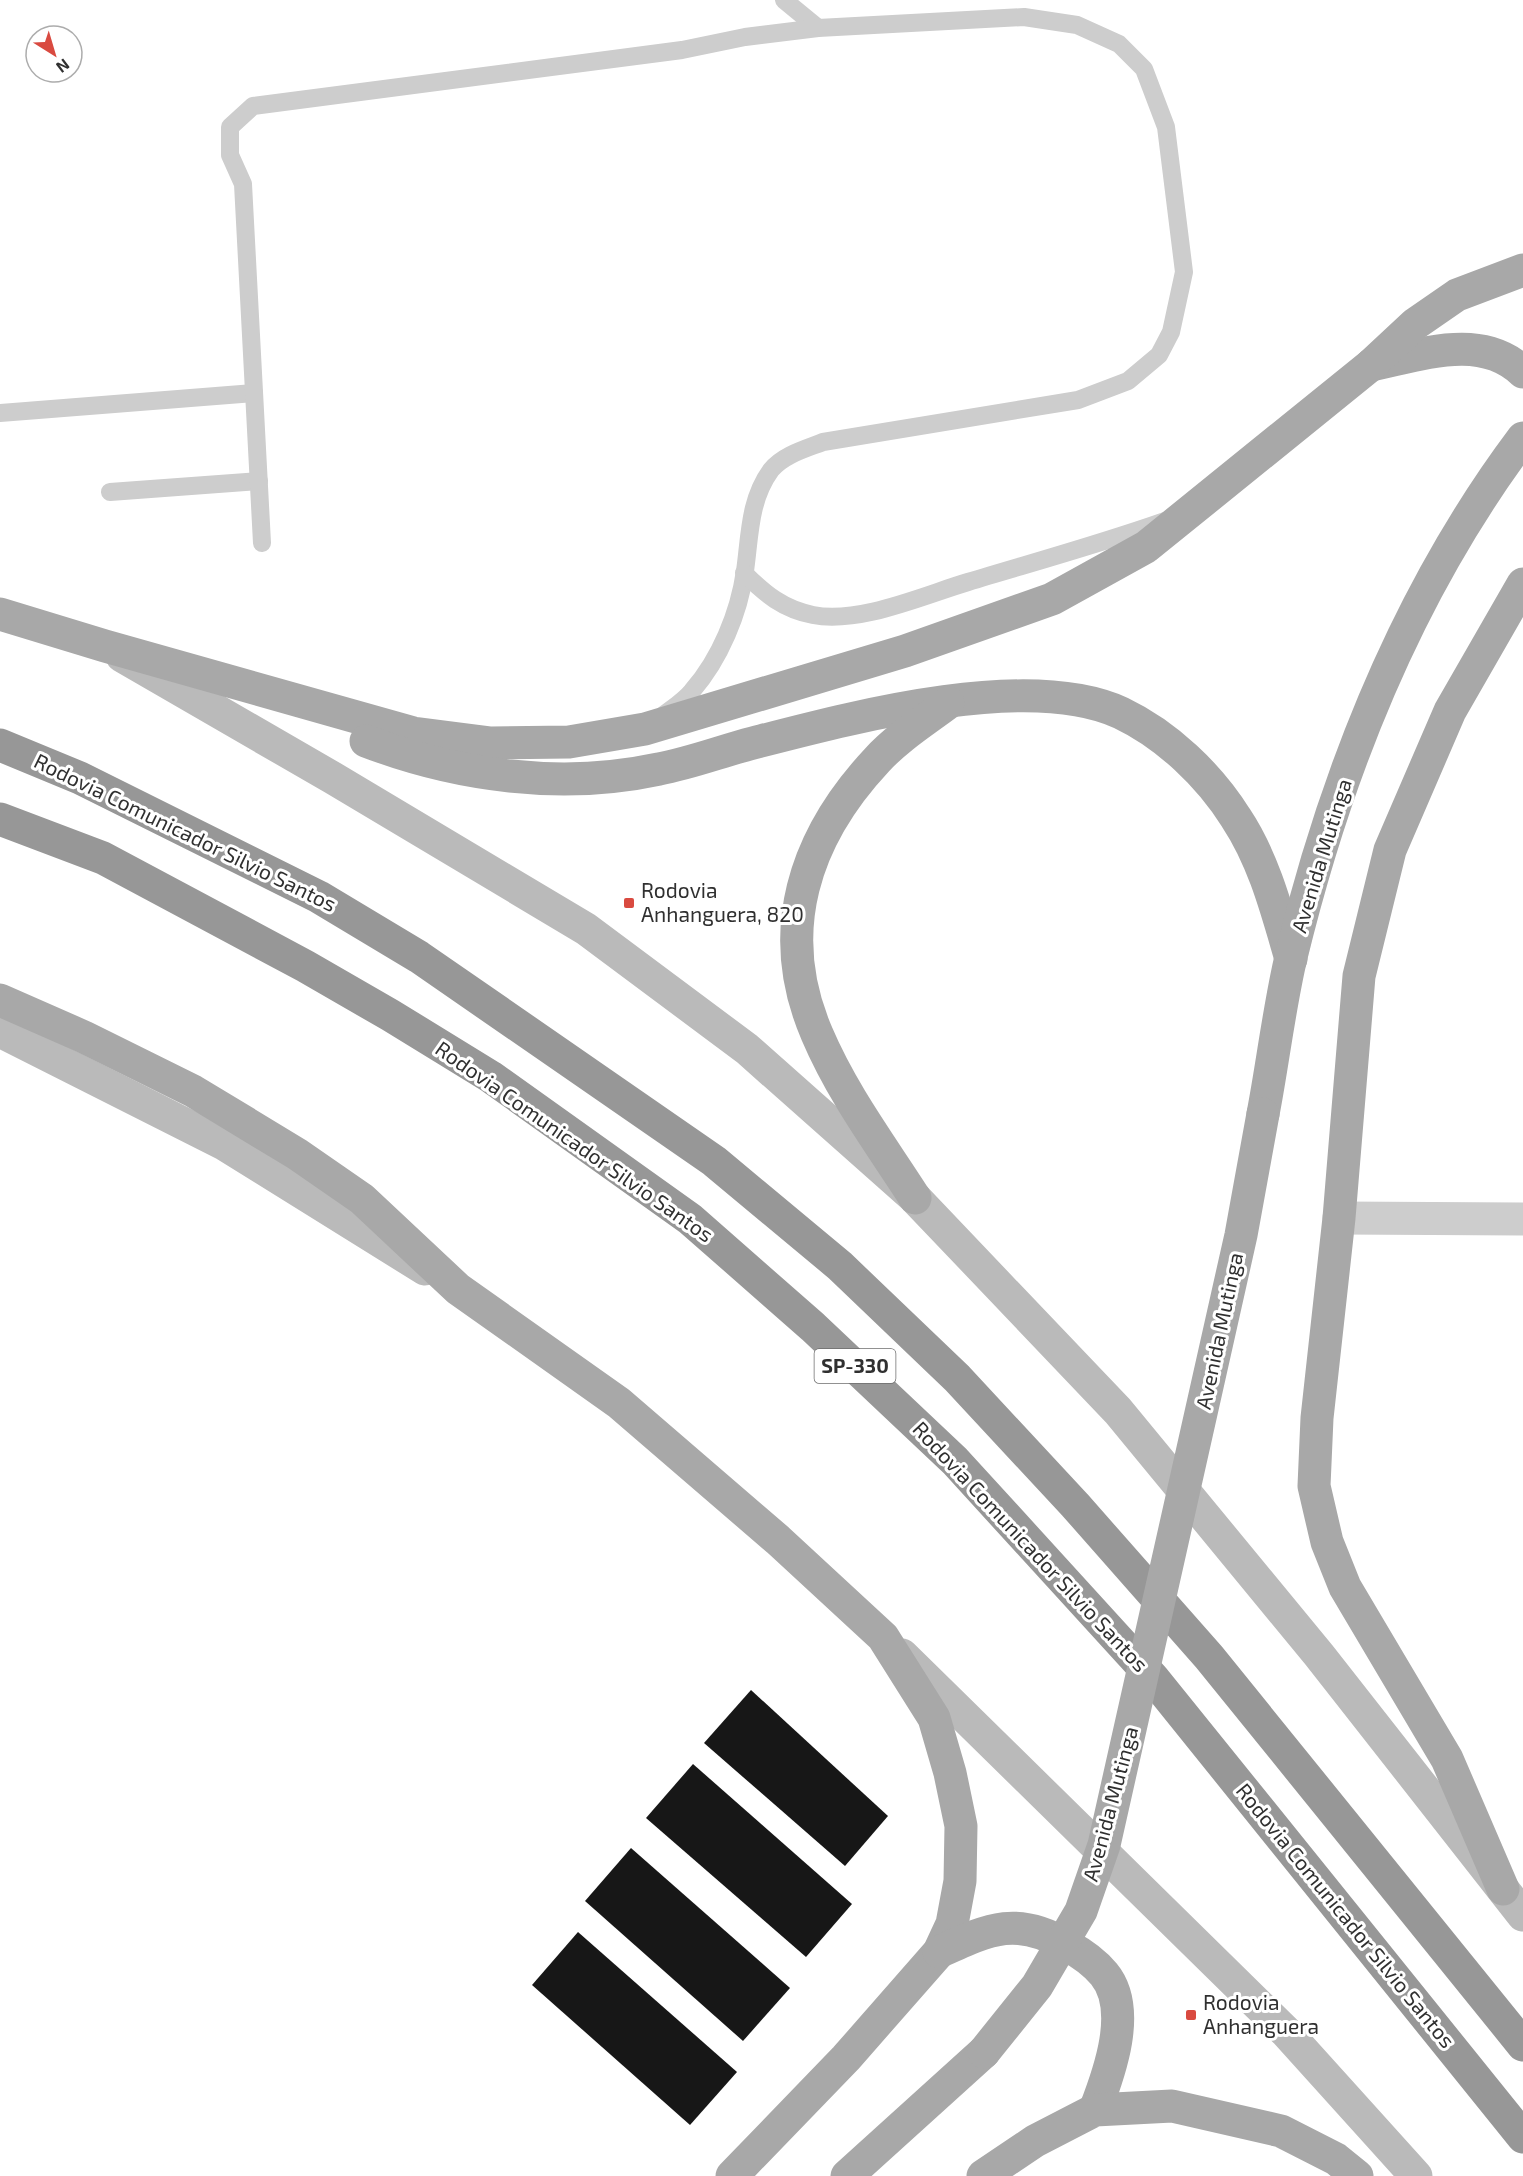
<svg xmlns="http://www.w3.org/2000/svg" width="1523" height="2176" font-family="'Exo 2',sans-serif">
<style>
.building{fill:#171717}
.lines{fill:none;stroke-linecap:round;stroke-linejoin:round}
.service{stroke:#cdcdcd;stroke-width:18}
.minor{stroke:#cdcdcd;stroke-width:33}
.secondary{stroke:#bababa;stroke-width:33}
.primary{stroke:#a8a8a8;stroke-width:33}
.motorway{stroke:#979797;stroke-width:33}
.primary-bridge{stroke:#a8a8a8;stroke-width:33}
.poi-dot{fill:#d94a40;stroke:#fff;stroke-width:2}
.labels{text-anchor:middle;stroke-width:6;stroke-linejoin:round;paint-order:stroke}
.shield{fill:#fff;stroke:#6e6e6e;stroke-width:1.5}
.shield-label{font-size:20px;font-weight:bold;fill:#303030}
.street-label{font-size:21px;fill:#303030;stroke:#fff}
.poi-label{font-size:21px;fill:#303030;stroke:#fff;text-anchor:start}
</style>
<rect width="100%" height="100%" fill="#fff"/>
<!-- building -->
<g class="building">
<polygon points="751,1690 888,1816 845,1866 704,1743"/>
<polygon points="693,1764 852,1904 806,1957 646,1818"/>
<polygon points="631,1848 790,1988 743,2041 585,1901"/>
<polygon points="578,1932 737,2072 690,2125 532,1985"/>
</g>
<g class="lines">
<!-- service -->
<g class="service">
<polyline points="784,0 818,28"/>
<polyline points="0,413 254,393"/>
<polyline points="110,492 259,481"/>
<path d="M262,543L243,184L230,155V127L253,106L682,50L745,37L818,28L1024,17L1077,25L1119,44L1144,69L1166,127L1184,272L1171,332L1159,355L1128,381L1078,400L823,442C805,449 783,455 771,470C749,500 750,536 745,571C739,613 720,659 692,691C684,701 671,709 661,717"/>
<path d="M744,573C765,594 783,609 813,615C860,624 924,595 968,582C1034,562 1100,544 1165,521"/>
</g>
<!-- minor -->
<polyline class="minor" points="1339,1218 1523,1219"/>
<!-- secondary -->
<g class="secondary">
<polyline points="122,656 333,778 586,929 747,1049 915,1198 1118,1411 1319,1655 1523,1915"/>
<polyline points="0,1031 224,1144 425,1269"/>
<polyline points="902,1655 1286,2032 1416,2176"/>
</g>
<!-- primary -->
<g class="primary">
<path d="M1371,365C1421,355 1481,332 1523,372"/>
<polyline points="0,614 105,646 413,733 491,743 569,742 645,729 905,651 1052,599 1146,547 1371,365 1415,324 1457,295 1523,270"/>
<path d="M366,741C457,776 562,790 659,769C691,763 722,751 753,743C850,718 1028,670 1121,713C1167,735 1209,775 1236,818C1264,860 1277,911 1291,959"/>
<polyline points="0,1000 84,1037 193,1091 297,1154 362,1199 458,1289 619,1403 778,1540 883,1637 934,1718 950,1773 961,1826 960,1881 952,1924 939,1952 846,2058 732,2176"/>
<path d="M1263,1114C1273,1062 1279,1008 1291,957C1336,772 1408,591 1523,438"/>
<path d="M915,1198C881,1145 842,1093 817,1034C773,932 804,838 877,760C897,738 924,721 948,703"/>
<polyline points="1503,1889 1447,1759 1345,1587 1327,1542 1314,1486 1317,1418 1339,1218 1359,976 1390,850 1450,711 1523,584"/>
<path d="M939,1952C989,1929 1017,1915 1068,1946C1081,1953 1094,1962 1104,1974C1133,2009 1109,2074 1095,2110"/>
<polyline points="847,2176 984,2052"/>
<polyline points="983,2176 1035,2141 1095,2110 1172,2106 1281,2131 1336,2159 1357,2176"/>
</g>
<!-- motorway -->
<g class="motorway">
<polyline points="0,745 80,778 319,897 419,957 714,1161 840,1266 957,1378 1075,1505 1209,1657 1523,2045"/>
<polyline points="0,819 103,858 305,966 390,1015 491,1077 690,1219 813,1327 955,1461 1153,1678 1523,2137"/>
</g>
<!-- primary-bridge -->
<polyline class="primary-bridge" points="984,2052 1037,1986 1081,1911 1104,1845 1241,1235 1263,1114"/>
</g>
<!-- markers -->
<g class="poi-dot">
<rect x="623" y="897" width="12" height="12" rx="3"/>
<rect x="1185" y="2009" width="12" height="12" rx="3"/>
</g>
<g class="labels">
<!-- shield labels -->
<rect class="shield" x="814.5" y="1349" width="81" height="34" rx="4.5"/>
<g class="shield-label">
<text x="855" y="1373">SP-330</text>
</g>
<!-- street labels -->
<g class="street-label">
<text transform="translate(185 833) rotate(26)" y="7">Rodovia Comunicador Silvio Santos</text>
<text transform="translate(1322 856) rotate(-73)" y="7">Avenida Mutinga</text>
<text transform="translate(574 1142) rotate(35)" y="7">Rodovia Comunicador Silvio Santos</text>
<text transform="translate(1220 1331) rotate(-78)" y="7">Avenida Mutinga</text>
<text transform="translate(1030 1547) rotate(47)" y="7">Rodovia Comunicador Silvio Santos</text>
<text transform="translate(1111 1804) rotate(-75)" y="7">Avenida Mutinga</text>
<text transform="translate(1345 1916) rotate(51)" y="7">Rodovia Comunicador Silvio Santos</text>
</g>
<!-- poi labels -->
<g class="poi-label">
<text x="641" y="898">Rodovia<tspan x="641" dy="24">Anhanguera, 820</tspan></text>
<text x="1203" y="2010">Rodovia<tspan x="1203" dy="24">Anhanguera</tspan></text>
</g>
</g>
<!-- north arrow -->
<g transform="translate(54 54) rotate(143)"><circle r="28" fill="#ffffff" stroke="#acacac" stroke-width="1.5"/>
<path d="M0-4.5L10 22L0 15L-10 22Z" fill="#d94a40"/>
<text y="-9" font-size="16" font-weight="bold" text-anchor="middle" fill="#303030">N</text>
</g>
</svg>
